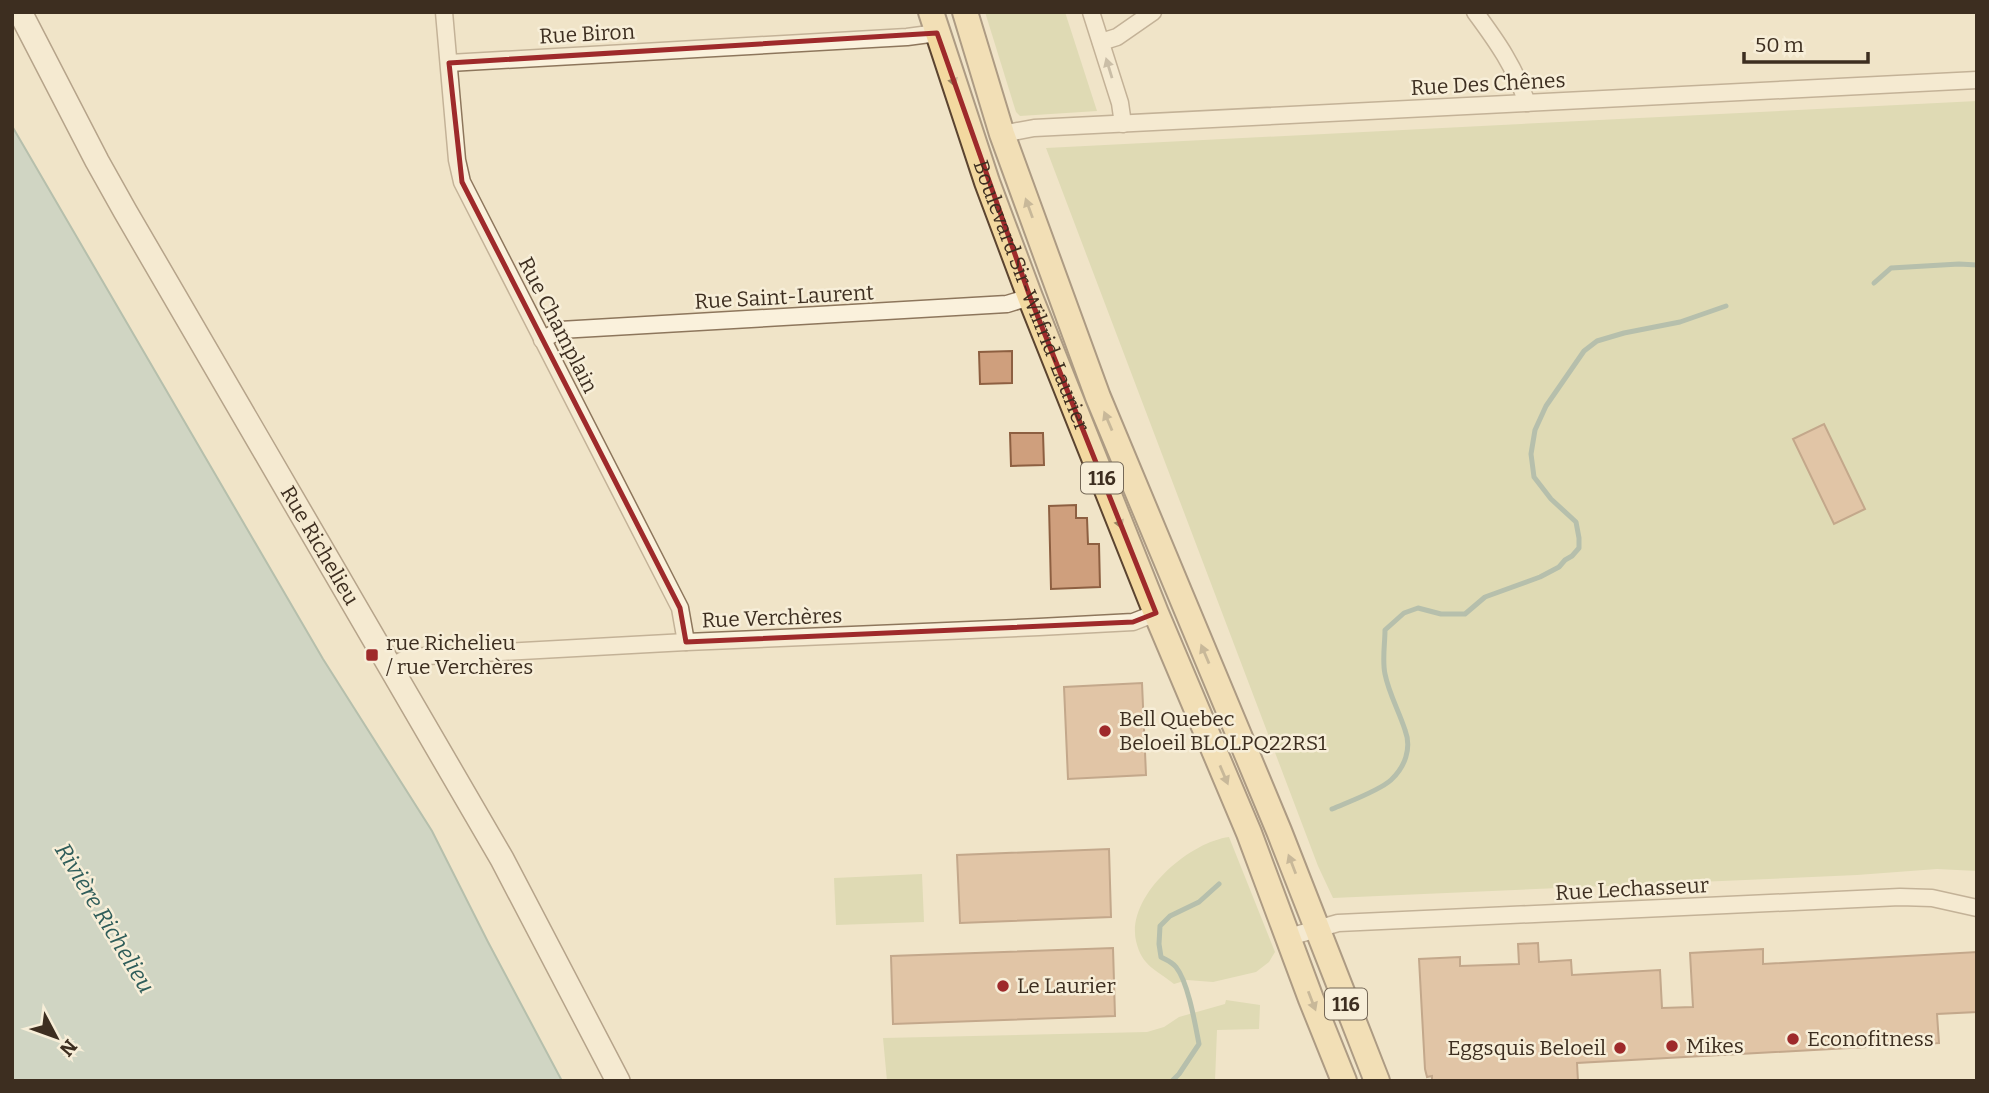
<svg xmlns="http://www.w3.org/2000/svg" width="1989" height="1093" font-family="Bitter,serif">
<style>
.green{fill:#c9cf9b}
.water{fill:#a9c4bc;stroke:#6f938a;stroke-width:2}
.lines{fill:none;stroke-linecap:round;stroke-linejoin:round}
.stream{stroke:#6f938a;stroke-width:5}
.building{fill:#cf9f7d;stroke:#8d5f41;stroke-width:2}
.minor-casing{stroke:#8d765c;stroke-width:19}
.secondary-casing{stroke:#6f573f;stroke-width:26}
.primary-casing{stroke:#5b4430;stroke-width:28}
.minor{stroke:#faf1dc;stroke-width:16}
.secondary{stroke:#faf1dc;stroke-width:23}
.primary{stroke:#f3d9a0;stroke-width:24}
.oneway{fill:#9c907e}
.oneway2{fill:#988460}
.marked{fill:none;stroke:#9e2a2b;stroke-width:5;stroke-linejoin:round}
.poi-dot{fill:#9e2a2b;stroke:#f7eed8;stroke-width:2.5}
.labels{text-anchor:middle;stroke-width:5;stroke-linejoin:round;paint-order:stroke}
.shield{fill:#f7eed8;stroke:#756857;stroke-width:2}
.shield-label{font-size:19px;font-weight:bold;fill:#3d2e20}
.street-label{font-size:21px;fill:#3d2e20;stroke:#f7eed8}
.poi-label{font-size:21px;fill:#3d2e20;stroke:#f7eed8;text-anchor:start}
.water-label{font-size:23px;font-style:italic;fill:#2f5d5a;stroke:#f7eed8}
</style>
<rect width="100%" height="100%" fill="#f0e4c8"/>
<!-- green -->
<g class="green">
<polygon points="985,12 1065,12 1097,111 1020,116 1016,112"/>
<polygon points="1977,101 1977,871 1937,869 1857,875 1333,898 1318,866 1046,148"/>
<path d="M1229,837L1275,952L1269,962L1256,972L1213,982L1187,980L1174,984C1157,970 1142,967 1136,941C1126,896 1189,842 1229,837Z"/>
<polygon points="922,874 924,922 836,925 834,878"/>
<polygon points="1226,1000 1260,1005 1259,1029 1217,1030 1215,1081 887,1081 883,1038 1147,1032 1164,1027 1179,1017 1225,1004"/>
</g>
<!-- water -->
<polygon class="water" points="12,126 323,659 432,831 488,942 562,1081 12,1081"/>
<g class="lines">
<!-- stream -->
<g class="stream">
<polyline points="1874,283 1891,268 1959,264 1977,265"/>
<path d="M1332,809C1348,802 1379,791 1391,780C1405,767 1412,748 1405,730C1399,711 1389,694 1385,674C1382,660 1385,644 1385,630L1404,613L1418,608L1441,614H1465L1485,597L1540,577L1559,567L1565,560L1572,556L1579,548V538L1576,522L1551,499L1534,477L1531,454L1535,430L1546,406L1584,351L1597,341L1624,333L1680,322L1726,306"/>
<path d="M1172,1081L1179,1074L1199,1044C1195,1023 1188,982 1176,967C1172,962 1166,960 1161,957L1159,944L1160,926L1170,916L1199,902L1219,884"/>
</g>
</g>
<!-- building -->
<g class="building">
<polygon points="1012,351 1012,383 980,384 979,352"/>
<polygon points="1824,424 1865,509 1834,524 1793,439"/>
<polygon points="1010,433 1043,433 1044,465 1011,466"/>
<polygon points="1076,505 1076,518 1087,518 1088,544 1099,544 1100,587 1051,589 1049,506"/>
<polygon points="1142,683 1146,775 1068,779 1064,687"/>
<polygon points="1109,849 1111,917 960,923 957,855"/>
<polygon points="1538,943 1539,962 1571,960 1572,975 1660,970 1662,1008 1693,1007 1690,953 1763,949 1763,964 1977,952 1977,1012 1937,1014 1939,1043 1577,1063 1578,1081 1432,1081 1432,1076 1427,1077 1425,1069 1419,959 1460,957 1460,966 1519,964 1518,944"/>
<polygon points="1113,948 1115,1016 893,1024 891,956"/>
</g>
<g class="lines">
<defs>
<g id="minor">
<polyline points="444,12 457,160 462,182 680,608 686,642"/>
<polyline points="1091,12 1120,103 1123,124"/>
<path d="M1475,12C1498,43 1514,66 1527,103"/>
<polyline points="1101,42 1117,37 1153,12"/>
<polyline points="449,63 907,37 937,33"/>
<polyline points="1002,134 1034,128 1977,80"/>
<polyline points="542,340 560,330 1007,304 1030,297"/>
<polyline points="390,667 409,657 686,642 1039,627 1133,622 1156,613"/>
<polyline points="1289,937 1338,923 1900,897 1932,898 1977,908"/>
</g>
<g id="secondary">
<path id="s1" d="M20,12L97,161L125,211L502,859L618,1081"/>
</g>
<g id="primary">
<path id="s2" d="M931,12L987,182L1030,297L1156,613L1249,833L1311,999L1344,1081"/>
<polyline points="965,12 1002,134 1098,397 1279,831 1377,1081"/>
</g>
</defs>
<!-- minor casing -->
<use href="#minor" class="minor-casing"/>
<!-- secondary casing -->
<use href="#secondary" class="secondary-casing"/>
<!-- primary casing -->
<use href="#primary" class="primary-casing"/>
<!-- minor -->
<use href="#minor" class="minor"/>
<!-- secondary -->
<use href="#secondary" class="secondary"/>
<!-- primary -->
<use href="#primary" class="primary"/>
</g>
<!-- one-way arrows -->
<defs><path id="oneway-solid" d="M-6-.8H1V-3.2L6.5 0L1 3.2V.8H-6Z" transform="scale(1.75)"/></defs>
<use class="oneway" href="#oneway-solid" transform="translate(1109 68) rotate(-107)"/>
<g class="oneway2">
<use href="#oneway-solid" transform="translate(952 77) rotate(71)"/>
<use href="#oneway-solid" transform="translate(1029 208) rotate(-110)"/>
<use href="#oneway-solid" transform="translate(1108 421) rotate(-113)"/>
<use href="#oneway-solid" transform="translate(1118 519) rotate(68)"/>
<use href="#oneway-solid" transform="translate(1205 654) rotate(-113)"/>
<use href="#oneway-solid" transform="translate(1224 775) rotate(67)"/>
<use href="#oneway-solid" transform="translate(1292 864) rotate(-111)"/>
<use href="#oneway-solid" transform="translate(1312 1001) rotate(69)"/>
</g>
<!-- marked area -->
<path d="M0 0H1989V1093H0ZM937,33L1030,297L1156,613L1133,622L686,642L680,608L462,182L449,63Z" fill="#f0e4c8" fill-opacity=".55" fill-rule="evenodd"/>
<path class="marked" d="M937,33L1030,297L1156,613L1133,622L686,642L680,608L462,182L449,63Z"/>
<!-- markers -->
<g class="poi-dot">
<rect x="365" y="648" width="14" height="14" rx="3.5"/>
<circle cx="1105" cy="731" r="7"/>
<circle cx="1003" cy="986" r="7"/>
<circle cx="1793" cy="1039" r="7"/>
<circle cx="1672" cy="1046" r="7"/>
<circle cx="1620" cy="1048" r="7"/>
</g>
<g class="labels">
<!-- shield labels -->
<g class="shield">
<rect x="1081" y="462.5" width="42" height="31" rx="5"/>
<rect x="1325" y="988.5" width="42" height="31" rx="5"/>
</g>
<g class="shield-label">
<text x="1102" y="485">116</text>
<text x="1346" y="1011">116</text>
</g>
<!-- street labels -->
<g class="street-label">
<text transform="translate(587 34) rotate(-3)" y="7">Rue Biron</text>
<text transform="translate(1488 84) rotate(-3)" y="7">Rue Des Chênes</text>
<text dy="7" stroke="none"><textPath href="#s2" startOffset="301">Boulevard Sir-Wilfrid-Laurier</textPath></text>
<text transform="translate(784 297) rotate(-3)" y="7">Rue Saint-Laurent</text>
<text transform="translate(558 325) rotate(63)" y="7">Rue Champlain</text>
<text dy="7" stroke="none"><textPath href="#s1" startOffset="612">Rue Richelieu</textPath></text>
<text transform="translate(772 618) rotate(-2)" y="7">Rue Verchères</text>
<text transform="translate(1632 889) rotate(-3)" y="7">Rue Lechasseur</text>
</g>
<!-- poi labels -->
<g class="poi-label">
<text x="386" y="650">rue Richelieu<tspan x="386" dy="24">/ rue Verchères</tspan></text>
<text x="1119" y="726">Bell Quebec<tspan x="1119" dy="24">Beloeil BLOLPQ22RS1</tspan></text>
<text x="1017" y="993">Le Laurier</text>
<text x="1807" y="1046">Econofitness</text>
<text x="1686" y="1053">Mikes</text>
<text x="1606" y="1055" text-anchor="end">Eggsquis Beloeil</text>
</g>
<!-- water labels -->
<g class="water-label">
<text transform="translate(105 918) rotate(59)" y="8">Rivière Richelieu</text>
</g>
</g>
<!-- border -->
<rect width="1989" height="1093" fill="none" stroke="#3d2e20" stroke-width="28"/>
<!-- north arrow -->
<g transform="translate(56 1037) rotate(131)" stroke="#f7eed8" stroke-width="5" paint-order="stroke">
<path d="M0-5L12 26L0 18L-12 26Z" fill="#3d2e20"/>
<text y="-10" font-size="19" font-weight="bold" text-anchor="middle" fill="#3d2e20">N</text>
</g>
<!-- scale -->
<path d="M1744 52v10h124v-10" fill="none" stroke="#3d2e20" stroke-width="3.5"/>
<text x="1755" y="52" font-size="21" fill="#3d2e20" stroke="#f7eed8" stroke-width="5" paint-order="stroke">50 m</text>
</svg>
